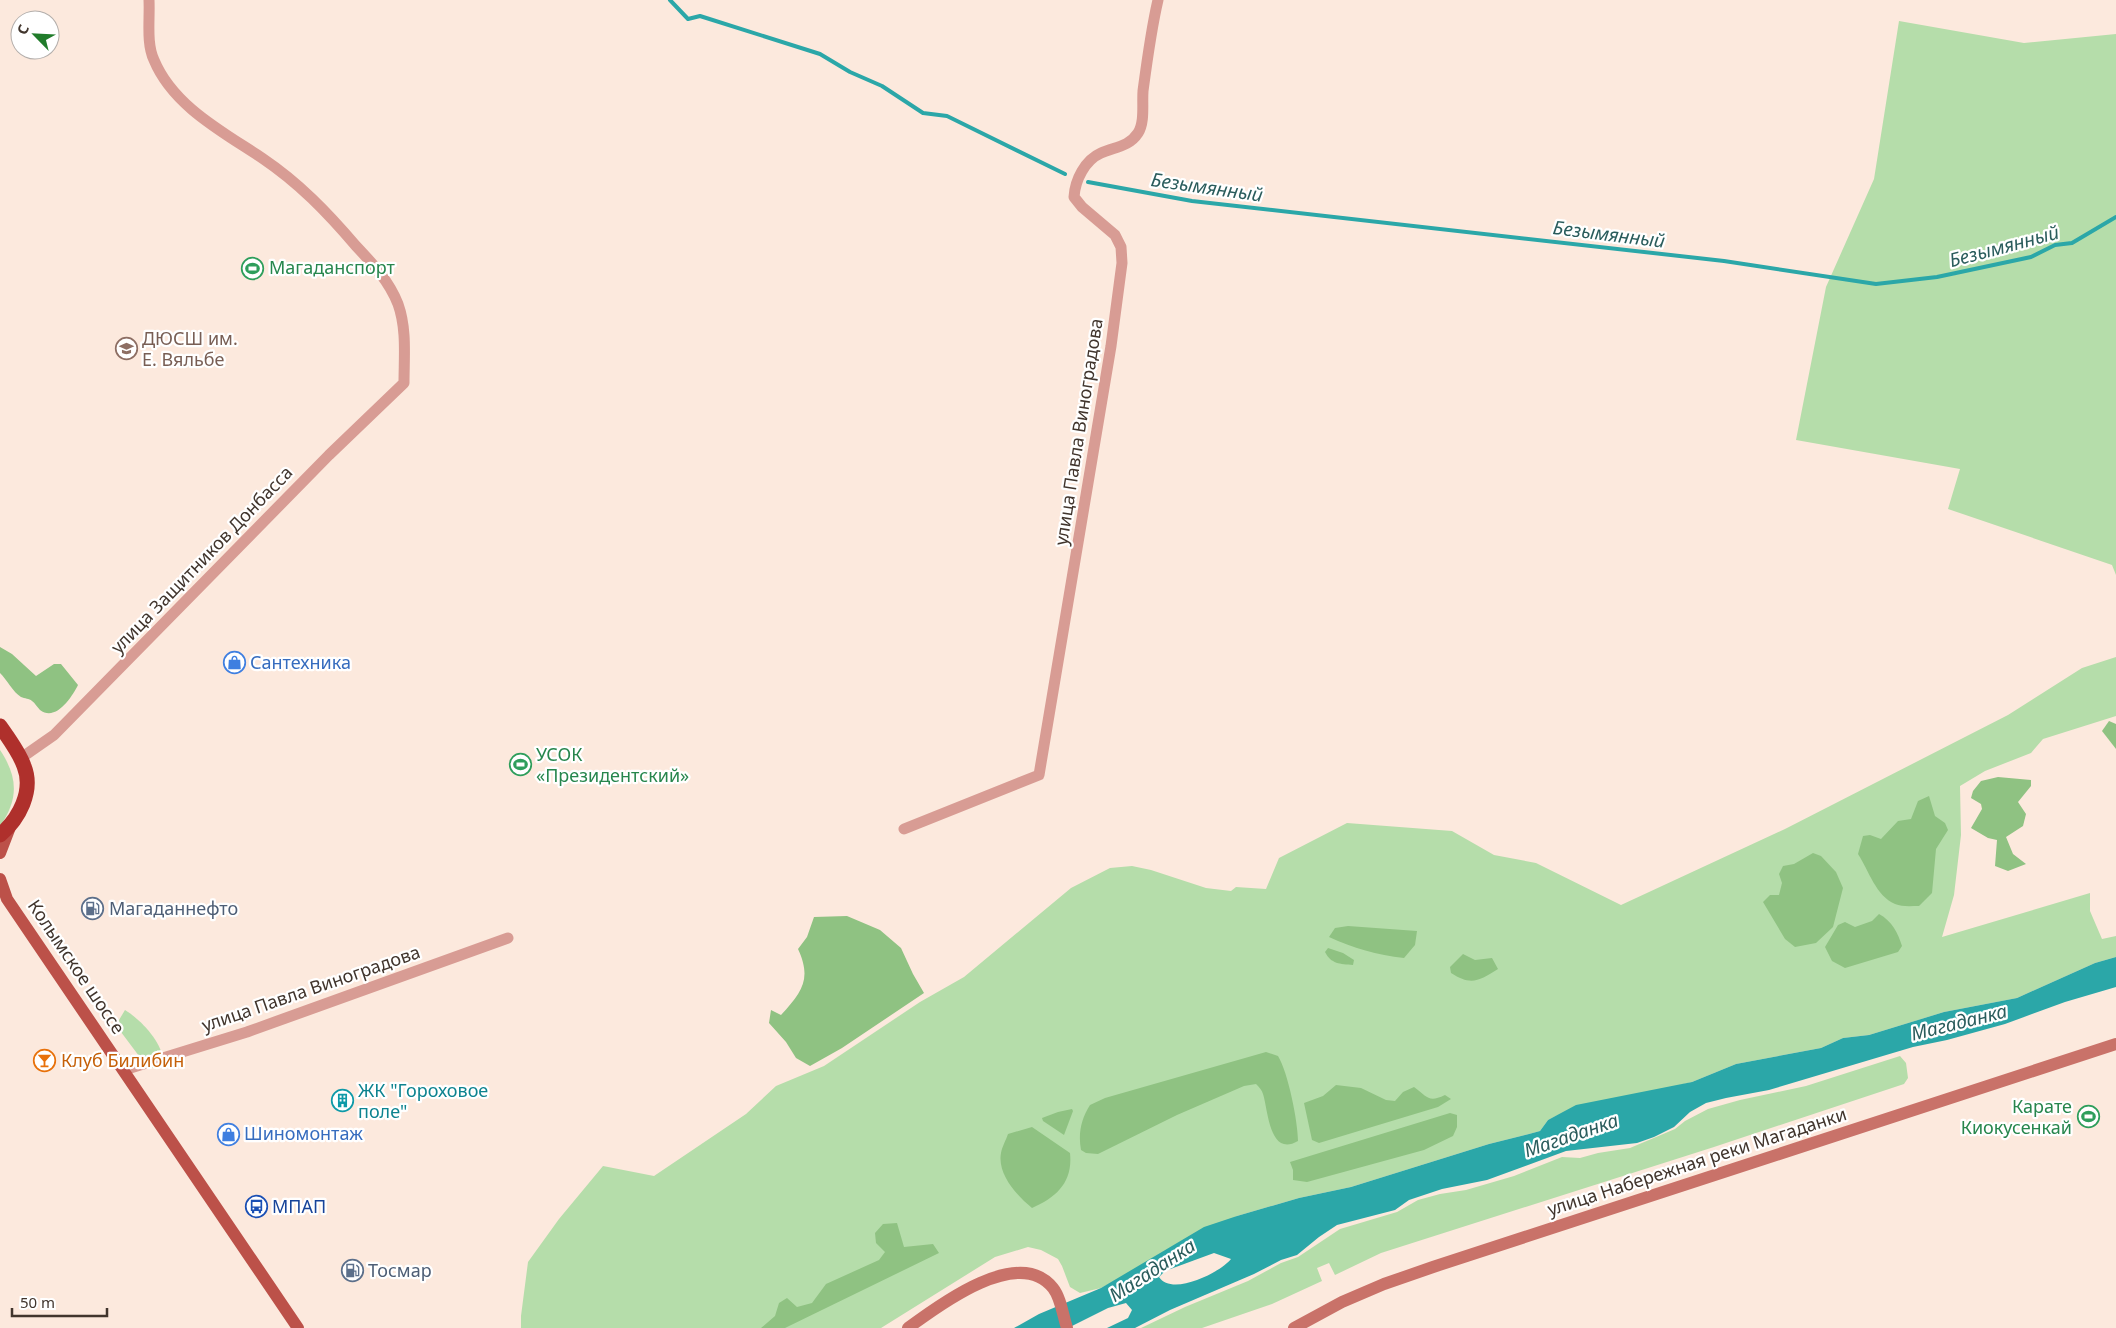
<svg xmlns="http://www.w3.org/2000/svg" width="2116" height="1328" font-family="'Noto Sans',sans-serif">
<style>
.green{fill:#b5ddaa}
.forest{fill:#8fc282}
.water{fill:#2ba7a8;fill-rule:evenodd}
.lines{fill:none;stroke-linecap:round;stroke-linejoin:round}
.stream{stroke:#2ba7a8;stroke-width:4}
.street{stroke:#d89c94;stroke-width:11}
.secondary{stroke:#c97269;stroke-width:12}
.primary{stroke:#bc5149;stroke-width:12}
.highway{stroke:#af302c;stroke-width:15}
.labels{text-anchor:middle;stroke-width:4.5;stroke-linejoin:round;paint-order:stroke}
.leisure-label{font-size:18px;fill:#27864d;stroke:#fff;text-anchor:start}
.education-label{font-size:18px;fill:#785e54;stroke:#fff;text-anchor:start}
.street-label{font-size:18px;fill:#41352d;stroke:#fff}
.shop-label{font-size:18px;fill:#366cbe;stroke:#fff;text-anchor:start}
.service-label{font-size:18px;fill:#4e5e75;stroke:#fff;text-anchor:start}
.food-label{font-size:18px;fill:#c56008;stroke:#fff;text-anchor:start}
.culture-label{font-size:18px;fill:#0d838f;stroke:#fff;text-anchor:start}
.transit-label{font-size:18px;fill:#164399;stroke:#fff;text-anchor:start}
.water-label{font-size:19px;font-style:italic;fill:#2a5c5c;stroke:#fff}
</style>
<rect width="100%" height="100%" fill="#fce9dd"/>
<!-- green -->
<g class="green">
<polygon points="1899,21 2024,43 2116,34 2116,575 2112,565 1948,509 1960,469 1796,440 1826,287 1874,179"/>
<polygon points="2116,657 2116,716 2043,739 2031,753 1985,771 1960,786 1961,835 1954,895 1942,937 2090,893 2090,911 2102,939 2116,936 2116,957 2095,963 2017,998 1944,1012 1869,1035 1843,1038 1821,1048 1736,1064 1692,1082 1556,1116 1548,1120 1540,1131 1529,1134 1489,1144 1351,1187 1299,1198 1237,1216 1101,1288 1080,1293 1070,1287 1062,1266 1058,1259 1041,1250 1028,1247 995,1257 881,1328 521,1328 521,1316 528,1262 559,1219 603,1166 654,1176 746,1114 776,1086 824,1066 920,1002 964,977 1071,888 1110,868 1132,866 1151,870 1206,888 1231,891 1236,887 1266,889 1279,858 1347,823 1452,831 1494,855 1536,863 1621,905 1785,829 2008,715 2082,668"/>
<path d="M0,750C18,777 19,799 0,826Z"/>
<path d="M125,1010C140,1019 162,1042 163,1060L156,1068H148L121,1032L119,1020Z"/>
<polygon points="1900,1056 1906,1063 1908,1078 1904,1084 1714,1147 1381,1253 1335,1275 1329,1263 1317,1268 1322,1281 1272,1304 1202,1328 1141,1328 1185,1307 1248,1281 1281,1263 1298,1257 1340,1229 1397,1212 1418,1200 1440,1194 1466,1190 1514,1176 1562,1157 1580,1158 1598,1153 1630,1148 1675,1129 1685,1121 1708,1109 1740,1100 1806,1086"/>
</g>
<!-- forest -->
<g class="forest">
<path d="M0,647L12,654L36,676L54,664H61L78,685C72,697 56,722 40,710C37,707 35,703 32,701C29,698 25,699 21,697C13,692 7,680 0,673Z"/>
<polygon points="2109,721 2116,724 2116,749 2102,731"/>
<polygon points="1998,777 2031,780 2031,786 2018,802 2026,814 2023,826 2006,837 2013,854 2026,864 2008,871 1995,866 1997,840 1988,838 1971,828 1982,809 1981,804 1971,798 1973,791 1981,781"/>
<path d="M1929,796L1935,816L1945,823L1948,830L1936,849L1932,893L1919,906C1911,906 1902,907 1895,904C1876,896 1869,871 1858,854L1863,836L1870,835L1881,839L1898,821L1911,819L1918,801Z"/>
<polygon points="1813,853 1821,856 1836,872 1843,888 1833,927 1816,943 1795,947 1785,939 1763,902 1770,895 1779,895 1782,883 1779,874 1783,866 1794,864"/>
<path d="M1879,914C1892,921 1898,933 1902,946L1898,952L1845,968L1832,961L1825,947L1838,925L1845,922L1855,927L1872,921Z"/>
<path d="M847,916L880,930L901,948L913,974L924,993L842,1048L810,1066L796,1058L786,1042L769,1023L771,1010L781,1015C802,992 812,979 798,949L807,937L814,917Z"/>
<path d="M1348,926L1417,931L1415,945L1404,958C1377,955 1353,948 1329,937L1335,928Z"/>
<path d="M1328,948L1343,953L1354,960L1353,965C1340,964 1331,964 1325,952Z"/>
<path d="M1463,954L1475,960L1492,958L1498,969C1479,981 1471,986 1451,973L1450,967Z"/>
<path d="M1266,1052L1278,1056C1288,1072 1298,1122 1298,1141C1269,1158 1268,1109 1263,1094C1262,1090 1259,1087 1256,1084L1244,1086L1177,1115L1098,1154L1086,1153L1081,1150C1078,1134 1081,1119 1090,1105L1105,1098Z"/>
<path d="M1336,1085L1361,1088L1386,1100L1395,1101L1403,1092L1414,1087C1428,1097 1428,1103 1445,1095L1451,1099L1438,1107L1319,1143L1312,1140L1304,1103L1323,1096Z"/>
<polygon points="1072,1109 1073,1111 1064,1135 1043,1121 1042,1118 1058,1112"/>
<polygon points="1450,1113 1457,1115 1457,1127 1453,1136 1424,1150 1307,1182 1293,1180 1293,1170 1290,1162"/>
<path d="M1032,1127L1070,1153C1073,1182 1057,1197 1032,1208C1017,1196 997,1174 1001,1153C1002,1147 1006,1140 1008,1134Z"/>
<polygon points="897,1223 904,1247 933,1244 939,1253 785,1328 761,1328 775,1316 779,1303 787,1298 797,1307 812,1303 826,1284 879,1260 885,1252 876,1243 875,1233 883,1224"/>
</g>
<!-- water -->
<path class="water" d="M2116,957V987L2065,1002L2005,1024L1947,1040L1913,1047L1769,1090L1726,1098L1706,1103L1690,1112L1674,1127L1654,1137L1637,1143L1566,1151L1487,1180L1442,1189L1409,1200L1395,1210L1337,1225L1319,1237L1297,1255L1281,1260L1254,1274L1170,1310L1135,1328H1107L1128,1318L1132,1310L1126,1303L1108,1308L1068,1328H1014L1039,1314L1101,1288L1204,1227L1237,1216L1299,1198L1351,1187L1489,1144L1529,1134L1540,1131L1548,1120L1576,1105L1692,1082L1736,1064L1821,1048L1843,1038L1869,1035L1944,1012L2017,998L2095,963ZM1214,1253L1231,1259C1221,1272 1172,1297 1159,1277L1165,1271Z"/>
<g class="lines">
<!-- stream -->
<g class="stream">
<polyline points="670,0 688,19 700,16 820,54 850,72 882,86 923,113 947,116 1065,174"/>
<polyline points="1088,182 1192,201 1724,261 1876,284 1937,277 2031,257 2055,245 2072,243 2116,217"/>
</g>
<!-- street -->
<g class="street">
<path d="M21,758L54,735L329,455L404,383C404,357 407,329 398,304C389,281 373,264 356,246C327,212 299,183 262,158C223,132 173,106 154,60C146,43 150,19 149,0"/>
<path d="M904,829L1039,775L1111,346L1122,263L1121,247L1115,235L1082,207L1074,197C1075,180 1085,160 1101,153C1114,147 1129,147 1138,133C1145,122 1142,104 1143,91C1147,61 1151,30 1158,0"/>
<polyline points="124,1070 247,1032 508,938"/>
</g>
<!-- secondary -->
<g class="secondary">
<path d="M908,1328C939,1305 1019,1245 1053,1288C1061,1298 1063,1316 1067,1328"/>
<polyline points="1294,1328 1342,1302 1384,1284 1433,1267 2116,1044"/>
</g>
<!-- primary -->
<g class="primary">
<polyline points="0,853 10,827"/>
<polyline points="0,879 7,899 298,1328"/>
</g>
<!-- highway -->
<path class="highway" d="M0,726C9,739 19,752 24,766C34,791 19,819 0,835"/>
</g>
<!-- icons -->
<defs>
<symbol id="stadium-ring" viewBox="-11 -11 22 22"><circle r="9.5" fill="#fff" stroke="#2e9e5b" stroke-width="1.5"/><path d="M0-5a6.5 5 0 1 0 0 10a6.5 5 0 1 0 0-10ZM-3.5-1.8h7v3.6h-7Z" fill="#2e9e5b"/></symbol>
<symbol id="school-ring" viewBox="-11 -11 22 22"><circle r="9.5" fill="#fff" stroke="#8d6e63" stroke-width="1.5"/><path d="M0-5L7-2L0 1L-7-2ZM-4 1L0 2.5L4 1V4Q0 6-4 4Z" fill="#8d6e63"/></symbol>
<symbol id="shop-ring" viewBox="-11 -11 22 22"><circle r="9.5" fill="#fff" stroke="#3f7fe0" stroke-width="1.5"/><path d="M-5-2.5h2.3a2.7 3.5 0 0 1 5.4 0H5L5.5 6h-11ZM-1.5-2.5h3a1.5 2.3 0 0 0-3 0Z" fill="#3f7fe0"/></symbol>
<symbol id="fuel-ring" viewBox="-11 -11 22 22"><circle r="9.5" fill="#fff" stroke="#5c6f8a" stroke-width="1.5"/><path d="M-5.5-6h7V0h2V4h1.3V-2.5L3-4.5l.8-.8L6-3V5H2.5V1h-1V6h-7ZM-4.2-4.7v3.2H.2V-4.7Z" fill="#5c6f8a"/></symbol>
<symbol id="bar-ring" viewBox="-11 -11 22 22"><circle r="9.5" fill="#fff" stroke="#e8710a" stroke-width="1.5"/><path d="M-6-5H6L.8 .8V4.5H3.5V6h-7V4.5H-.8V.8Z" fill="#e8710a"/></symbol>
<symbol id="building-ring" viewBox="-11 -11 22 22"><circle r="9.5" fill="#fff" stroke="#0f9aa8" stroke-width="1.5"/><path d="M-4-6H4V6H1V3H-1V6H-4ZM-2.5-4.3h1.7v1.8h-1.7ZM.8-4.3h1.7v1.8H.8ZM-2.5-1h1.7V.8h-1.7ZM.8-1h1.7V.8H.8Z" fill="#0f9aa8"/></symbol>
<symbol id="bus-ring" viewBox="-11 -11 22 22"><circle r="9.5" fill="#fff" stroke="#1a4fb4" stroke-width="1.5"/><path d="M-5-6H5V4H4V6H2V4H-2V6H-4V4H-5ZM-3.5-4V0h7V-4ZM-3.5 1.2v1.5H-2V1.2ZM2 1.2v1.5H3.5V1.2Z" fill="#1a4fb4"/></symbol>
</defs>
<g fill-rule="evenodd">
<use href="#stadium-ring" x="240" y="256" width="25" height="25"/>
<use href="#school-ring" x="114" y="336" width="25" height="25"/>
<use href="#shop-ring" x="222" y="650" width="25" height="25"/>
<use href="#stadium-ring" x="508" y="752" width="25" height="25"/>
<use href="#fuel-ring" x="80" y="896" width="25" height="25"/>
<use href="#bar-ring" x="32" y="1048" width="25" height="25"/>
<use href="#building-ring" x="330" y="1088" width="25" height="25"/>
<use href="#stadium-ring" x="2076" y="1104" width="25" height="25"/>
<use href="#shop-ring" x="216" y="1122" width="25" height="25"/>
<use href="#bus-ring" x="244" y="1194" width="25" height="25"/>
<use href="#fuel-ring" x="340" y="1258" width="25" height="25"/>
</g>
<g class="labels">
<!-- leisure labels -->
<g class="leisure-label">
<text x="269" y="274">Магаданспорт</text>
<text x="536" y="761">УСОК<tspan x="536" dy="21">«Президентский»</tspan></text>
<text x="2072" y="1113" text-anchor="end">Карате<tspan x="2072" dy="21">Киокусенкай</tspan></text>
</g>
<!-- education labels -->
<g class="education-label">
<text x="142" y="345">ДЮСШ им.<tspan x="142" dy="21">Е. Вяльбе</tspan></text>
</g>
<!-- street labels -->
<g class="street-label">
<text transform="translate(1079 432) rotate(-81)" y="6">улица Павла Виноградова</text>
<text transform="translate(202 560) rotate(-46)" y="6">улица Защитников Донбасса</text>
<text transform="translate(76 967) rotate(56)" y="6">Колымское шоссе</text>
<text transform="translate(311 989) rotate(-19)" y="6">улица Павла Виноградова</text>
<text transform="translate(1697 1162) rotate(-18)" y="6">улица Набережная реки Магаданки</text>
</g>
<!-- shop labels -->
<g class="shop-label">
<text x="250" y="669">Сантехника</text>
<text x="244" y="1140">Шиномонтаж</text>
</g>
<!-- service labels -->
<g class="service-label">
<text x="109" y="915">Магаданнефто</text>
<text x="368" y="1277">Тосмар</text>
</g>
<!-- food labels -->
<g class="food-label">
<text x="61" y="1067">Клуб Билибин</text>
</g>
<!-- culture labels -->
<g class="culture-label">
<text x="358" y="1097">ЖК "Гороховое<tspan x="358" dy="21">поле"</tspan></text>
</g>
<!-- transit labels -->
<g class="transit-label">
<text x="272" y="1213">МПАП</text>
</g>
<!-- water labels -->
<g class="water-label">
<text transform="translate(1207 187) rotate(8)" y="7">Безымянный</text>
<text transform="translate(1609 234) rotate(7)" y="7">Безымянный</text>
<text transform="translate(2004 246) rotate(-15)" y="7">Безымянный</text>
<text transform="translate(1959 1022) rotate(-14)" y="7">Магаданка</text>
<text transform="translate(1571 1135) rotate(-19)" y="7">Магаданка</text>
<text transform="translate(1152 1270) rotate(-33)" y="7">Магаданка</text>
</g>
</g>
<!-- north arrow -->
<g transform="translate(35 35) rotate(294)"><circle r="24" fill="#ffffff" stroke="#b3aeab"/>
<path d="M0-4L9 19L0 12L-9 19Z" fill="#217c2b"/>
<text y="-8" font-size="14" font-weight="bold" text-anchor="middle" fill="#41352d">С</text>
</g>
<!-- scale -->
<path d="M12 1308v8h95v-8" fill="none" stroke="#41352d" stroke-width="2.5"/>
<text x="20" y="1308" font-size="15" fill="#41352d" stroke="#ffffff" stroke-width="4" paint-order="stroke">50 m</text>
</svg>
